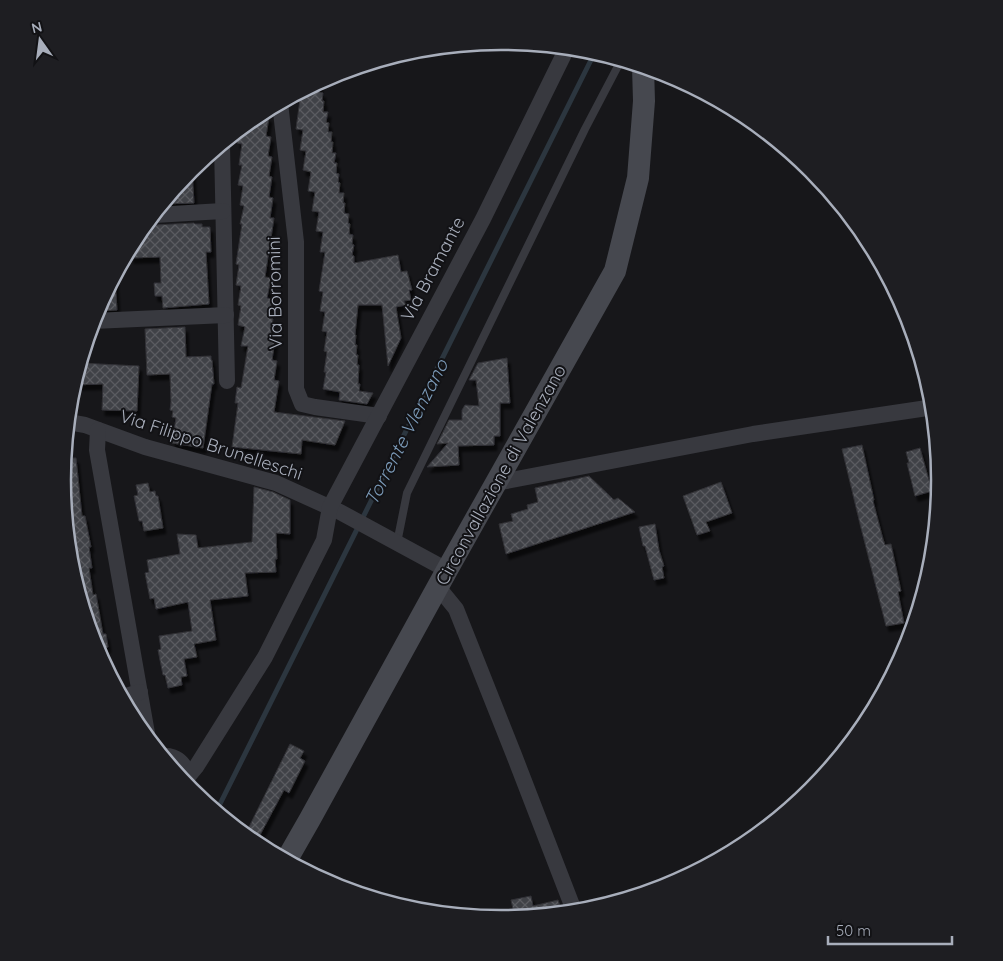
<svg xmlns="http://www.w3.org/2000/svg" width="1003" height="961" font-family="Quicksand,sans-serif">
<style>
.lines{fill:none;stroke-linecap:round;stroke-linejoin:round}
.stream{stroke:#2c363f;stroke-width:5}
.building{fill:url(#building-cross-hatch);stroke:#313136;filter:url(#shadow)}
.lane{stroke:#38393f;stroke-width:8}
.street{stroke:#38393f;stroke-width:16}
.secondary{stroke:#46484f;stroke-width:22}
.labels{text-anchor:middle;stroke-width:4;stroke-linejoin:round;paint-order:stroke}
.street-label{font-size:18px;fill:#a8aebb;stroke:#121215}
.water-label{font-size:19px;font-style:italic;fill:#7c9bb9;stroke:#121215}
.rim{fill:none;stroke:#a8aebb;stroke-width:2.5}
</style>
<defs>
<pattern id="building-cross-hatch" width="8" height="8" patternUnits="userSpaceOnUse" patternTransform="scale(1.25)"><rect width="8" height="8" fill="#414247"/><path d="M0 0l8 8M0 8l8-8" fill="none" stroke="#5a5b60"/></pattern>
<filter id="shadow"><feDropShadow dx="3" dy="5.5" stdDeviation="1" flood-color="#0009"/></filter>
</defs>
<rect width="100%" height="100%" fill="#17171a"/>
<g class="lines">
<!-- stream -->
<polyline class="stream" points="216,812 595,52"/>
</g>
<!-- building -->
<g class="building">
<polygon points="320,82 319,92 323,93 322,101 324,101 323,112 328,112 326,122 329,123 328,132 332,132 331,142 333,142 332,153 336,153 334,163 337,163 336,173 339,174 338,182 340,183 339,193 344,193 343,203 345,203 344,213 349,214 348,223 350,224 349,234 353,235 352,244 354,245 352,255 354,256 354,263 398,255 401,272 407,271 412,290 409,290 411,300 404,301 406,305 396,307 401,338 388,366 382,305 358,305 355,335 356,335 355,345 357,345 356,355 358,355 357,365 359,365 358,384 360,384 359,391 373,393 367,404 339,400 340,392 323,389 326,372 324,372 327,352 324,351 327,332 322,331 325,312 320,311 323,292 319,291 325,252 320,252 323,232 316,231 319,212 312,211 315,192 308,191 311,172 303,170 306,151 300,150 303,130 296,129 301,92"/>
<polygon points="258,115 269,117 266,136 271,137 268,156 272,157 269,176 272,177 269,197 273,198 270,218 274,218 265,277 271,278 267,298 272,299 269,318 273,319 270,339 275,340 272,360 277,361 274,380 279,381 274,412 345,421 335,445 302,440 301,454 232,447 238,403 235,403 237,387 241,388 248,346 241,346 245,327 238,325 241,306 238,305 241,286 236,285 239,265 236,264 242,224 240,224 244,206 240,205 243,186 238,185 242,165 239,165 242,144 237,143 240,130"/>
<polygon points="192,169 194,203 163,204 191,170"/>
<polygon points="148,222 155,225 194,223 195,224 202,224 202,227 210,227 211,252 206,252 209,304 163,308 162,296 155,296 154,283 161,283 160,257 131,258 131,247 136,236"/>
<polygon points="115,277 117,310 96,311 108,290"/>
<polygon points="185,327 186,357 211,356 211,360 212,360 214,384 212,384 203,448 172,443 176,418 172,417 173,411 170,410 171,402 170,374 147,375 145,329"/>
<polygon points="507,358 510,403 500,403 500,436 494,436 494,445 458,446 459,465 427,467 448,443 437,444 449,420 462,420 462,410 465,405 479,406 476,380 469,380 478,363"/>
<polygon points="80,363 139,366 137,411 102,410 103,384 74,385"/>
<polygon points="862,445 874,500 873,501 883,539 885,545 891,544 901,591 898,592 904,623 886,626 860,524 842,449"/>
<polygon points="920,448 932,491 915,496 907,463 909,463 906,452"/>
<polygon points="64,458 76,458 82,516 85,516 91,547 89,547 92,568 89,568 93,595 96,594 103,634 106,634 108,647 105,648 107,656 100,657 96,648 71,566 62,480"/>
<polygon points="589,476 614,500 618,498 635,512 506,554 499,524 513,521 511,514 528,509 527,505 538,502 535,488"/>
<polygon points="721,482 732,513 706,522 710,531 697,535 683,496"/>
<polygon points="148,483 150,492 155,491 156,496 158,496 163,528 144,531 142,521 139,521 134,496 138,495 136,485"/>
<polygon points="254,487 273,492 290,500 290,534 276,533 277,559 275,559 276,572 245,573 248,596 210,600 216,640 194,644 197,657 184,659 187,676 181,677 182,685 168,688 165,675 163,675 158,650 161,649 159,636 192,631 188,602 156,609 154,598 150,599 145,573 149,572 147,560 180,554 177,534 196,535 198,548 252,542"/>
<polygon points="655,524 659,550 664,566 662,567 664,578 654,580 645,546 643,546 639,527"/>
<polygon points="290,744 304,751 300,758 305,761 289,793 284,790 260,835 248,829"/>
<polygon points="531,896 533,906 558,900 563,914 515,918 511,900"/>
</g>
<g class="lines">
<!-- lane -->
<polyline class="lane" points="397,543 407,493 585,129 618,66 622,60"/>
<!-- street -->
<g class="street">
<polyline points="280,103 296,242 296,389 302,404 315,407 379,416"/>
<polyline points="222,145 227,381"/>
<polyline points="154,215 223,211"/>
<polyline points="93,321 226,315"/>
<polyline points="68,422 85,425 145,447 276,483 340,512 447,570"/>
<polyline points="98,430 97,450 148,739"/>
<polyline points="496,483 753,434 934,407"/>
<polyline points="438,587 456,609 514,755 575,913"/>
<polyline points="122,697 140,692"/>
<path d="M162,756C177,754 192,768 184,783"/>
<polyline points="186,779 196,767 265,657 324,540 330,507 483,219 567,48"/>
</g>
<!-- secondary -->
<polyline class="secondary" points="286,861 310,819 447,570 615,271 638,178 644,101 643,67"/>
</g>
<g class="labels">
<!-- street labels -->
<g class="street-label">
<text transform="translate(433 269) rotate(-62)" y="6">Via Bramante</text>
<text transform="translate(275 293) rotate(-91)" y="6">Via Borromini</text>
<text transform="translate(211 445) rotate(18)" y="6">Via Filippo Brunelleschi</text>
<text transform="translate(501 475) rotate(-61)" y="6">Circonvallazione di Valenzano</text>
</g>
<!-- water labels -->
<g class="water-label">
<text transform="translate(406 432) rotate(-63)" y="7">Torrente Vlenzano</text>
</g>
</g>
<!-- crop -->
<path d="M0 0H1003V961H0ZM71 480a430 430 0 1 1 860 0a430 430 0 1 1-860 0Z" fill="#1e1e22" fill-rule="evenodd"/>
<path class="rim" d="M71 480a430 430 0 1 1 860 0a430 430 0 1 1-860 0Z"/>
<!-- north arrow -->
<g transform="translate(40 40) rotate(346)" stroke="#121215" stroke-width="4" paint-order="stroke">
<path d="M0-4L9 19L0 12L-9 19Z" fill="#a8aebb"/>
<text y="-8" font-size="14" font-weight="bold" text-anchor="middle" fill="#a8aebb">N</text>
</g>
<!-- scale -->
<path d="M828 936v8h124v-8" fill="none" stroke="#a8aebb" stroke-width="2.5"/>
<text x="836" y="936" font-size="15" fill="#a8aebb" stroke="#121215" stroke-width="4" paint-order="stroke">50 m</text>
</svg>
